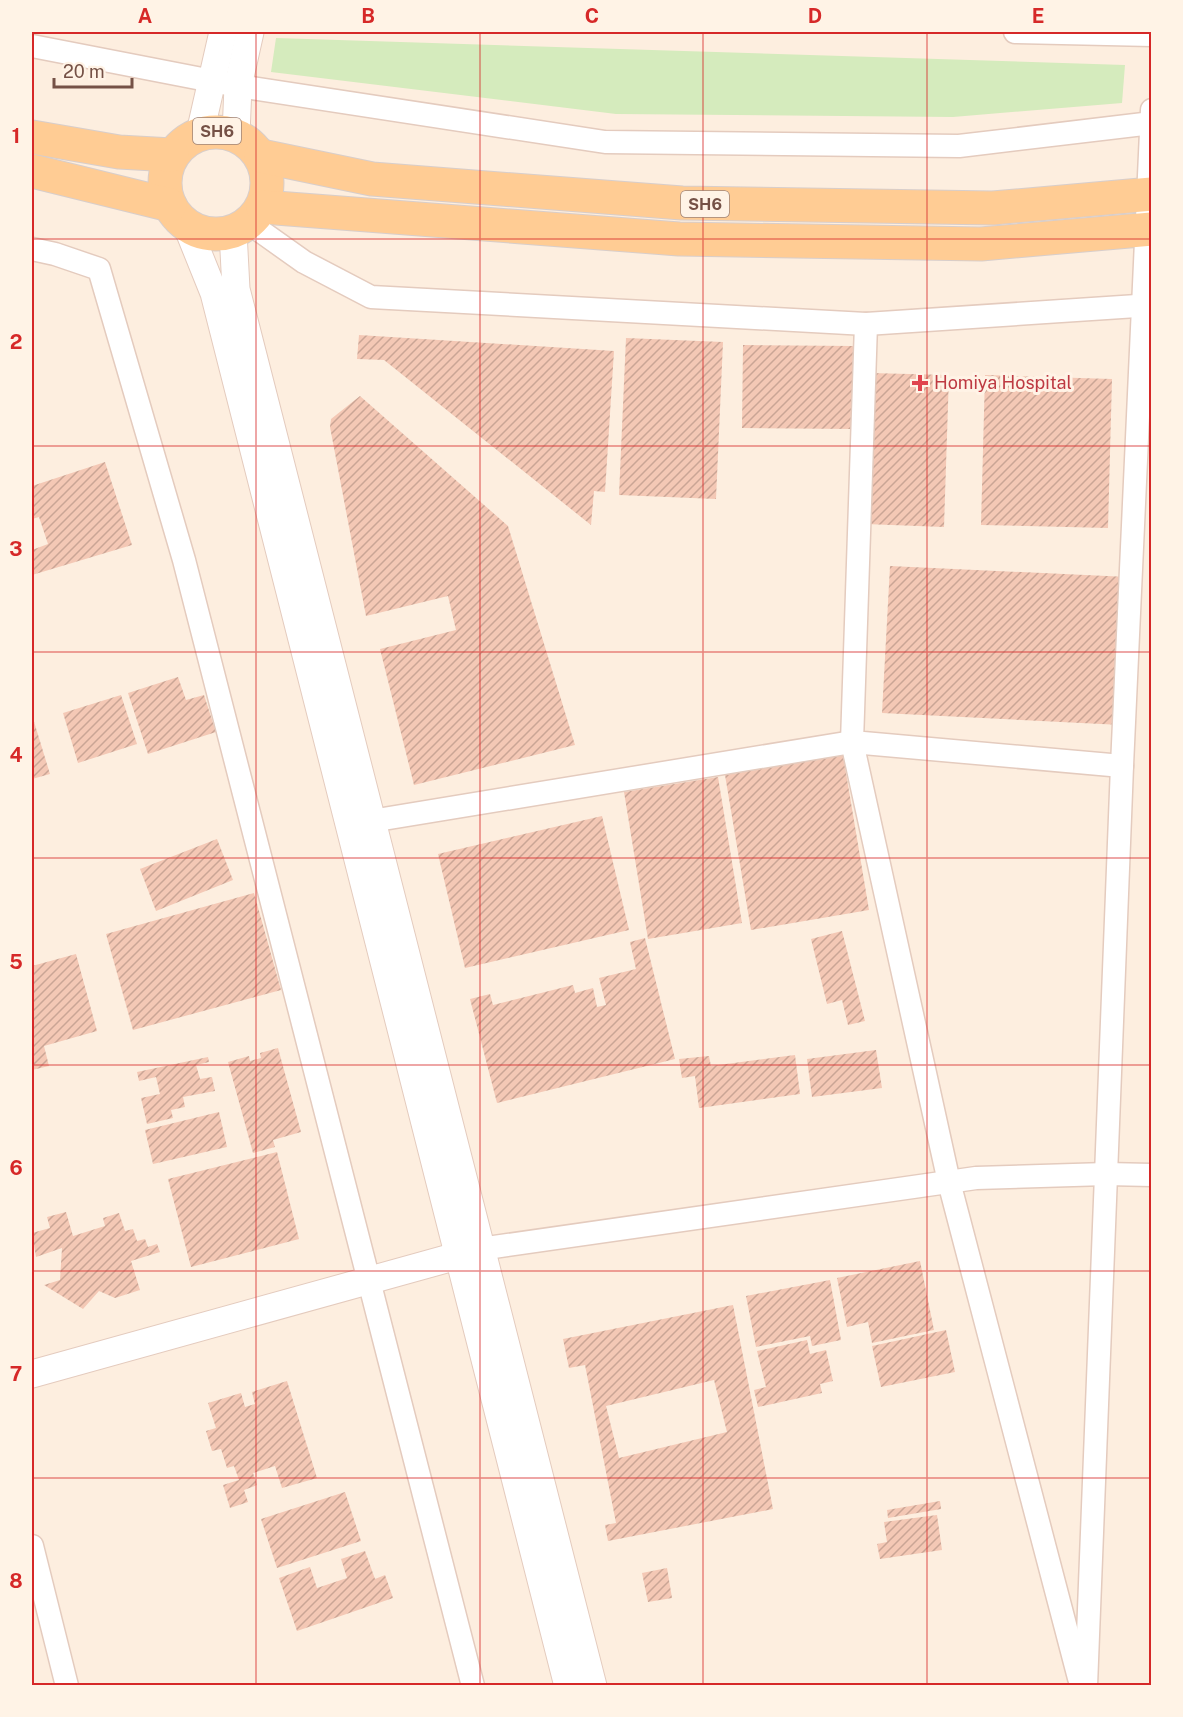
<svg xmlns="http://www.w3.org/2000/svg" width="1183" height="1717" font-family="'Public Sans',sans-serif">
<style>
.park{fill:#d5ebbd}
.building{fill:url(#building-hatch);fill-rule:evenodd}
.lines{fill:none;stroke-linecap:round;stroke-linejoin:round}
.minor-casing{stroke:#e4cbbe;stroke-width:25}
.tertiary-casing{stroke:#e4cbbe;stroke-width:29}
.primary-casing{stroke:#d8cecb;stroke-width:35}
.minor{stroke:#fff;stroke-width:22}
.tertiary{stroke:#fff;stroke-width:27}
.primary{stroke:#ffcc94;stroke-width:33}
.grid{fill:none;stroke:#d62828;stroke-width:1.5;stroke-opacity:0.55}
.health-dot{fill:#e0444e;stroke:#fff3e6;stroke-width:2}
.labels{text-anchor:middle;stroke-width:6;stroke-linejoin:round;paint-order:stroke}
.shield{fill:#fff3e6;stroke:#9e8276;stroke-width:1.5}
.shield-label{font-size:16px;font-weight:bold;fill:#755146}
.health-label{font-size:18px;fill:#be3a42;stroke:#fff3e6;text-anchor:start}
.neatline{fill:none;stroke:#d62828;stroke-width:2}
.grid-label{font-size:20px;text-anchor:middle;font-weight:bold;fill:#d62828}
</style>
<defs>
<pattern id="building-hatch" width="6" height="6" patternUnits="userSpaceOnUse" patternTransform="scale(1.5)"><rect width="6" height="6" fill="#f4c8b5"/><path d="M-1 1l2-2M0 6l6-6M5 7l2-2" fill="none" stroke="#caa595"/></pattern>
</defs>
<rect width="100%" height="100%" fill="#fdeedf"/>
<!-- park -->
<polygon class="park" points="276,38 1125,65 1122,103 953,117 616,114 271,72"/>
<!-- building -->
<g class="building">
<polygon points="359,335 614,351 605,492 594,491 591,525 384,360 357,359"/>
<polygon points="626,338 723,342 716,499 619,495"/>
<polygon points="743,345 853,346 852,429 742,428"/>
<polygon points="870,373 949,375 944,527 865,524"/>
<polygon points="985,375 1112,379 1108,528 981,525"/>
<polygon points="360,396 508,526 575,745 414,785 380,649 456,630 448,596 366,616 330,427 331,419"/>
<polygon points="105,462 132,545 32,575 32,550 48,544 39,517 32,519 32,486"/>
<polygon points="890,566 1128,577 1121,725 882,713"/>
<polygon points="178,677 186,700 204,695 216,732 148,754 128,693"/>
<polygon points="121,695 137,744 78,763 63,713"/>
<polygon points="32,715 50,774 32,779"/>
<polygon points="843,755 869,910 751,930 725,775"/>
<polygon points="718,777 742,923 648,939 624,792"/>
<polygon points="602,816 629,930 465,968 438,854"/>
<polygon points="217,839 233,880 156,911 140,869"/>
<polygon points="254,893 281,990 133,1030 106,934"/>
<polygon points="842,931 865,1021 848,1025 842,1000 827,1004 811,939"/>
<polygon points="645,938 675,1059 497,1103 470,999 490,994 493,1005 573,985 575,993 593,988 597,1007 606,1005 599,978 636,969 630,942"/>
<polygon points="76,954 97,1031 44,1046 49,1066 32,1070 32,966"/>
<polygon points="278,1048 301,1132 273,1140 275,1147 253,1153 228,1062 249,1056 250,1061 261,1058 260,1053"/>
<polygon points="876,1050 882,1088 812,1097 807,1059"/>
<polygon points="795,1055 800,1094 699,1108 695,1076 682,1078 679,1059 709,1056 711,1066"/>
<polygon points="208,1057 209,1062 196,1065 200,1079 212,1077 215,1091 183,1097 185,1107 171,1110 173,1118 147,1124 141,1098 160,1094 156,1077 139,1081 137,1072"/>
<polygon points="219,1112 227,1147 153,1164 145,1130"/>
<polygon points="277,1152 299,1239 191,1267 168,1179"/>
<polygon points="66,1212 73,1236 105,1226 103,1218 119,1213 125,1231 133,1229 137,1241 145,1239 148,1247 157,1244 160,1252 131,1261 140,1290 115,1298 99,1291 83,1309 44,1285 60,1280 62,1248 36,1257 32,1233 50,1228 47,1217"/>
<polygon points="920,1261 934,1330 872,1343 868,1322 847,1327 837,1278"/>
<polygon points="830,1280 841,1340 812,1346 810,1336 756,1347 746,1296"/>
<path d="M733,1305L773,1509L608,1541L605,1525L616,1523L585,1365L569,1368L563,1339ZM714,1380L727,1432L619,1458L606,1406Z"/>
<polygon points="946,1330 955,1372 881,1387 872,1346"/>
<polygon points="807,1340 810,1354 826,1350 833,1381 820,1384 822,1393 758,1407 754,1390 766,1387 757,1351"/>
<polygon points="287,1381 317,1478 282,1488 275,1466 253,1473 257,1485 244,1490 248,1502 230,1508 223,1485 239,1480 234,1466 227,1468 221,1449 212,1451 206,1431 216,1428 208,1403 241,1393 245,1407 255,1404 252,1392"/>
<polygon points="345,1492 361,1541 277,1568 261,1519"/>
<polygon points="940,1501 941,1509 888,1518 887,1510"/>
<polygon points="937,1515 942,1550 880,1559 877,1544 887,1542 884,1522"/>
<polygon points="365,1551 375,1579 385,1575 393,1598 297,1631 279,1578 310,1567 317,1588 347,1578 341,1559"/>
<polygon points="667,1568 672,1598 648,1602 642,1573"/>
</g>
<g class="lines">
<defs>
<g id="minor">
<polyline points="1015,32 1152,35"/>
<polyline points="32,46 238,86 605,142 959,146 1152,123"/>
<polyline points="249,223 304,262 371,297 866,324 1152,305"/>
<polyline points="32,249 55,254 99,269 184,560 473,1686"/>
<polyline points="866,324 852,742 1122,766"/>
<polyline points="371,821 852,742 949,1182 1079,1678"/>
<polyline points="480,1249 976,1178 1106,1174 1152,1175"/>
<polyline points="32,1546 67,1686"/>
<polyline points="1086,1686 1122,766 1152,110"/>
</g>
<g id="tertiary">
<polyline points="200,133 223,32"/>
<polyline points="236,134 238,86 250,32"/>
<polyline points="187,226 214,293 568,1686"/>
<polyline points="233,232 236,289 593,1686"/>
<polyline points="32,1374 475,1251"/>
</g>
<g id="primary">
<circle cx="216" cy="183" r="51"/>
<polyline points="32,137 119,152 172,155"/>
<polyline points="261,156 372,179 682,203 993,208 1152,194"/>
<polyline points="32,171 170,205"/>
<polyline points="263,207 679,239 981,244 1152,229"/>
</g>
</defs>
<!-- minor casing -->
<use href="#minor" class="minor-casing"/>
<!-- tertiary casing -->
<use href="#tertiary" class="tertiary-casing"/>
<!-- primary casing -->
<use href="#primary" class="primary-casing"/>
<!-- minor -->
<use href="#minor" class="minor"/>
<!-- tertiary -->
<use href="#tertiary" class="tertiary"/>
<!-- primary -->
<use href="#primary" class="primary"/>
</g>
<!-- grid -->
<path class="grid" d="M256,32V1686M480,32V1686M703,32V1686M927,32V1686M32,239H1152M32,446H1152M32,652H1152M32,858H1152M32,1065H1152M32,1271H1152M32,1478H1152"/>
<!-- markers -->
<path class="health-dot" d="M917 374h6v6h6v6h-6v6h-6v-6h-6v-6h6z"/>
<g class="labels">
<!-- shield labels -->
<g class="shield">
<rect x="193" y="118" width="48" height="26" rx="4.5"/>
<rect x="681" y="191" width="48" height="26" rx="4.5"/>
</g>
<g class="shield-label">
<text x="217" y="137">SH6</text>
<text x="705" y="210">SH6</text>
</g>
<!-- health labels -->
<g class="health-label">
<text x="934" y="389">Homiya Hospital</text>
</g>
</g>
<!-- border -->
<rect width="1183" height="1717" fill="none" stroke="#fff3e6" stroke-width="66"/>
<!-- scale -->
<path d="M54 78v9h78v-9" fill="none" stroke="#755146" stroke-width="3"/>
<text x="63" y="78" font-size="18" fill="#755146" stroke="#fff3e6" stroke-width="4.5" paint-order="stroke">20 m</text>
<rect x="33" y="33" width="1117" height="1651" class="neatline"/>
<g class="grid-label">
<text x="145" y="23">A</text>
<text x="368" y="23">B</text>
<text x="592" y="23">C</text>
<text x="815" y="23">D</text>
<text x="1038" y="23">E</text>
<text x="16" y="143">1</text>
<text x="16" y="349">2</text>
<text x="16" y="556">3</text>
<text x="16" y="762">4</text>
<text x="16" y="969">5</text>
<text x="16" y="1175">6</text>
<text x="16" y="1381">7</text>
<text x="16" y="1588">8</text>
</g>
</svg>
